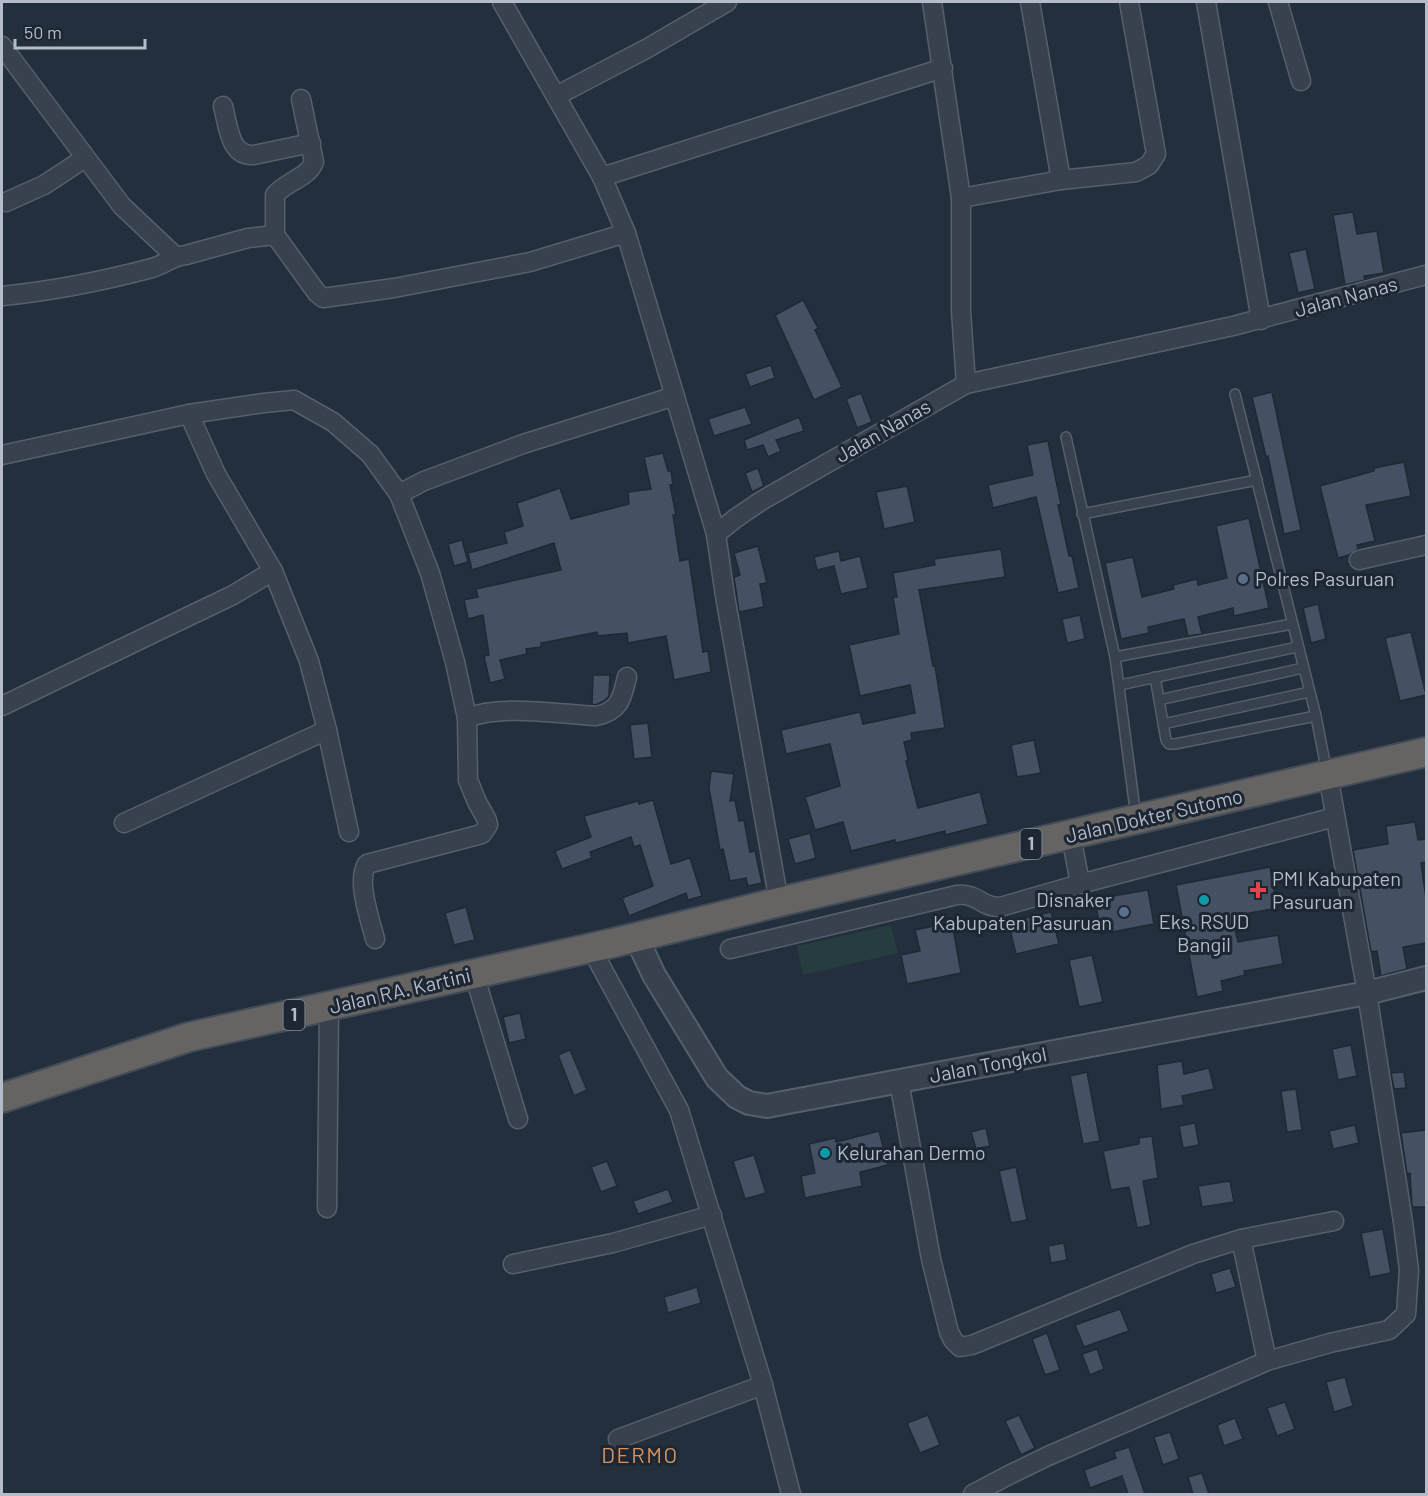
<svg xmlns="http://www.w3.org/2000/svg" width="1428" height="1496" font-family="Barlow,sans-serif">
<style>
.green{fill:#263c3f}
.building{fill:#455162;stroke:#1f2835;stroke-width:1.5}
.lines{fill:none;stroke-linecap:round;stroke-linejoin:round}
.service-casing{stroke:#565f6c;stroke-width:12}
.minor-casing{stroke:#565f6c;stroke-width:21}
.tertiary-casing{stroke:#565f6c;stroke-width:26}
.trunk-casing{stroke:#434c59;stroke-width:32}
.service{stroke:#38414e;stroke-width:9}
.minor{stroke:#38414e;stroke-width:18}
.tertiary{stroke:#38414e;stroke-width:22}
.trunk{stroke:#656462;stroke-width:28}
.service-dot{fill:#5c6f8a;stroke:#1d2633;stroke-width:2}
.health-dot{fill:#e0444e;stroke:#1d2633;stroke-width:2}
.culture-dot{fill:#0f9aa8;stroke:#1d2633;stroke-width:2}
.labels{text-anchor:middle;stroke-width:6;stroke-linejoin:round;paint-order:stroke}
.shield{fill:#1d2633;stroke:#878f9c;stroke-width:1.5}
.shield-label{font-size:18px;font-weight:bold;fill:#b4bcc9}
.street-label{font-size:20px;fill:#b4bcc9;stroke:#1d2633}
.poi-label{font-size:20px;fill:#b4bcc9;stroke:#1d2633;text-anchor:start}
.quarter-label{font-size:22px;letter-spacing:1.5px;fill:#d59563;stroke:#1d2633}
</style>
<rect width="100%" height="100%" fill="#242f3e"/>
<!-- green -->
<polygon class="green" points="891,925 898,953 803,975 797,946"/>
<!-- building -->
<g class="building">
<polygon points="1353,212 1357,234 1377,231 1384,273 1364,276 1365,280 1345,285 1333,215"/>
<polygon points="1306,249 1315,289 1298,293 1289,253"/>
<polygon points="803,300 818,328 815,330 842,387 814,400 775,315"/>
<polygon points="771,365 775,378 750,387 745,374"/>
<polygon points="1272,392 1301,530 1284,534 1268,456 1266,457 1252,397"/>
<polygon points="861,393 872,422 857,428 846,399"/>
<polygon points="745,407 752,424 714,436 708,419"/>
<polygon points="799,417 804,431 776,440 781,451 768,457 763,445 747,450 744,440"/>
<polygon points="1048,441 1061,505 1058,505 1069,556 1072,556 1079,588 1058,593 1036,497 993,508 988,485 1033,475 1027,445"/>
<polygon points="663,453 668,471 671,471 673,485 670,485 676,515 673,515 680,561 689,559 703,652 708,651 711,672 674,680 666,636 628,643 627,633 598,636 597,632 541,643 541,647 526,649 527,654 500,660 505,679 490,683 484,656 489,655 483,615 468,619 464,600 478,597 476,589 561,570 554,543 472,570 468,553 507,543 504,532 523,526 517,503 560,488 571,519 629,504 628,492 651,489 644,457"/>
<polygon points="1404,462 1411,496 1366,505 1375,541 1357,545 1358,549 1349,555 1338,558 1320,486 1374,471 1374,468"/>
<polygon points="758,468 764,486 752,492 745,473"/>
<polygon points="907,486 915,522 884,529 876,492"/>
<polygon points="1249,518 1269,608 1234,616 1233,608 1198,617 1202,634 1188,636 1184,619 1148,627 1149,633 1121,639 1105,563 1133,557 1142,597 1174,589 1173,585 1197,579 1198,585 1227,578 1216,526"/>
<polygon points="462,540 468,562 454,566 448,544"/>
<polygon points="758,546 767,583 760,584 764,607 739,612 734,577 740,575 734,553"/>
<polygon points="1001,549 1005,577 919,590 933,666 935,666 945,728 911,733 912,740 904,742 908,760 906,761 918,808 980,792 988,824 945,835 945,831 896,843 895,840 851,851 843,822 815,830 805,797 840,786 830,744 786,754 781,730 860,712 863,724 915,713 910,685 860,696 849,645 899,634 893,597 897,597 893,573 935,565 934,559"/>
<polygon points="839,551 841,561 860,556 868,588 841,594 834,566 817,570 814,557"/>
<polygon points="1318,604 1326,639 1311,643 1303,608"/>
<polygon points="1080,615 1085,639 1067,643 1062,619"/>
<polygon points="1411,632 1426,695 1400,701 1385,638"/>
<polygon points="593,675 610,675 609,696 604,701 595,705 592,704"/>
<polygon points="648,723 652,757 634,759 630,725"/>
<polygon points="1034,740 1041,773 1017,777 1011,745"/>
<polygon points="711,771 734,774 730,801 735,800 739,821 744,820 750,852 755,851 762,883 748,886 746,878 730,881 723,849 720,850 709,788"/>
<polygon points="653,800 671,864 690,858 702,896 688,900 686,893 629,916 622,898 653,886 640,845 634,847 631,837 590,852 592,858 562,869 555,851 591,837 584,816 638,801 639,804"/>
<polygon points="1415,822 1418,840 1426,839 1426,862 1421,863 1426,899 1426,943 1403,947 1407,969 1381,976 1377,951 1371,952 1353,850 1388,844 1386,826"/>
<polygon points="810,833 816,858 795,864 788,839"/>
<polygon points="1270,867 1277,908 1232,916 1238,942 1278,935 1283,964 1244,971 1245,975 1221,981 1223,991 1197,997 1176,885"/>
<polygon points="1148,890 1154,924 1101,934 1095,899"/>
<polygon points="466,907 475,940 454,945 445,913"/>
<polygon points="1051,912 1059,944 1016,954 1008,922"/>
<polygon points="952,922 961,973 907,984 901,955 920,951 915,930"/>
<polygon points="1092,955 1103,1002 1079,1007 1069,960"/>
<polygon points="520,1013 526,1039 509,1043 503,1017"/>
<polygon points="1351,1045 1357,1076 1338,1080 1332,1049"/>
<polygon points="570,1050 587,1090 574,1096 558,1055"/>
<polygon points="1182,1061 1184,1074 1209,1068 1214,1089 1182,1096 1184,1105 1161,1109 1157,1065"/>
<polygon points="1087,1072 1100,1141 1083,1144 1070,1076"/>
<polygon points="1404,1072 1406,1088 1394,1089 1391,1073"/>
<polygon points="1296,1089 1302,1130 1287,1132 1281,1091"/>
<polygon points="1195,1123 1199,1145 1183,1148 1179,1126"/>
<polygon points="1355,1125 1359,1143 1333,1149 1329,1131"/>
<polygon points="986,1128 990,1146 976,1149 971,1132"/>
<polygon points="1426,1130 1426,1207 1412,1207 1410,1173 1407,1174 1401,1133"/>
<polygon points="879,1131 888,1165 860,1172 862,1186 805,1198 801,1176 815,1173 809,1144 835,1138 836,1142"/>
<polygon points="1152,1136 1158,1178 1143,1181 1151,1225 1137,1228 1129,1187 1111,1190 1103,1151 1139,1144 1139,1138"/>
<polygon points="754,1155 766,1193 745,1199 733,1161"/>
<polygon points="607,1161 617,1186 601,1192 591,1167"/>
<polygon points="1016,1167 1027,1220 1011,1223 999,1171"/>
<polygon points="1230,1181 1234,1202 1202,1207 1198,1186"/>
<polygon points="668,1189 673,1202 638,1214 633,1201"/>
<polygon points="1383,1229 1391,1273 1370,1277 1361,1233"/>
<polygon points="1064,1243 1067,1260 1051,1263 1048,1246"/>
<polygon points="1230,1268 1236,1287 1216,1293 1211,1274"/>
<polygon points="697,1287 701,1303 668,1313 664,1297"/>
<polygon points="1120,1309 1129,1331 1084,1347 1075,1325"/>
<polygon points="1047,1333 1060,1370 1045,1375 1032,1339"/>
<polygon points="1097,1349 1104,1369 1090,1375 1082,1354"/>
<polygon points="1345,1377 1353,1406 1334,1412 1326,1382"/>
<polygon points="1285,1402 1295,1429 1277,1436 1267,1408"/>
<polygon points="928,1415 940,1445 920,1453 907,1423"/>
<polygon points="1019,1415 1035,1448 1021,1455 1005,1421"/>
<polygon points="1235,1418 1243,1439 1224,1446 1217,1425"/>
<polygon points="1170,1432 1179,1459 1163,1465 1154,1437"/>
<polygon points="1129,1447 1145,1494 1128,1494 1122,1476 1090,1488 1084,1470 1116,1458 1114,1452"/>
<polygon points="1202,1473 1209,1494 1193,1494 1188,1477"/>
</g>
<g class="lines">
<defs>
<g id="service">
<polyline points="1235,394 1316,716 1327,773"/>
<polyline points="1066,437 1115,657 1136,817"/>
<polyline points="1082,514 1257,480"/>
<polyline points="1115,657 1292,624"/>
<polyline points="1303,668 1159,700 1166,740 1169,744 1175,744 1316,716"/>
<polyline points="1155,677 1159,700"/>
<polyline points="1120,685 1297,647"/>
<polyline points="1163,724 1309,692"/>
</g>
<g id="minor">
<polyline points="502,2 602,177 626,233 716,534"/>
<polyline points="932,2 961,198 961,311 966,384"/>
<polyline points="1030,2 1061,180"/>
<polyline points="1206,2 1261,320"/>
<polyline points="1278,2 1301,81"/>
<polyline points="2,46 122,206 175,256"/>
<polyline points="556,96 646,49 727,2"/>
<path d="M301,99L314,162C308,178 285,182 275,195V235L317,293L323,298L394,288L530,262L626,233"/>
<path d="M223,106C228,124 229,157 254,155L311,143"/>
<polyline points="602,177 943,68"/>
<polyline points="961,198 1061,180 1136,172 1149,165 1156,154 1129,2"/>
<polyline points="6,202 44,185 85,158"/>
<path d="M2,296C52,291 103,281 152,268C164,265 172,256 186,255L248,238L275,235"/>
<polyline points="189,414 216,474 273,571 309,661 327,730 349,832"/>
<path d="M2,455L189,414L264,403L294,400L333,422L370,454L399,494L430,573L455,662L467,718L468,780L477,802L487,820L488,825L482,834L367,864C356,881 370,919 375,939"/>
<polyline points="399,494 424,481 523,444 675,396"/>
<polyline points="1359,560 1426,545"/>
<polyline points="2,706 233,595 273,571"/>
<path d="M467,718C502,704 558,714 596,716C620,711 622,698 627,677"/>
<polyline points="124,823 327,730"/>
<polyline points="1071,835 1080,884 1335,817"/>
<polyline points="779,902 725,596 716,534 736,518 761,501 966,384 1233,326 1426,275"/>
<polyline points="591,948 679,1110 763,1385 791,1494"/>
<path d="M730,949L957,895C978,893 980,907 1000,907L1080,884"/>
<polyline points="474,974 518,1119"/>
<polyline points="899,1081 931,1259 949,1332 953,1340 960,1347 972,1345 1193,1254 1241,1239 1334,1221"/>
<polyline points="327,1208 329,1007"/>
<polyline points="1241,1239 1267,1361"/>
<polyline points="513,1264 613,1243 712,1215"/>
<polyline points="618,1439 763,1385"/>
<polyline points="973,1494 1007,1476 1048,1456 1267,1361 1330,1343 1389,1330 1406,1314 1409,1270 1403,1222 1367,993 1328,775"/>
</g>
<polyline id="tertiary" points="636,937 654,975 717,1078 737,1097 749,1103 767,1106 1367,993 1426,978"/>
<polyline id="trunk" points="2,1098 189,1037 613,943 779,902 1426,752"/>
</defs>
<!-- service casing -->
<use href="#service" class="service-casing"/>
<!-- minor casing -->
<use href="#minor" class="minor-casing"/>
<!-- tertiary casing -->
<use href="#tertiary" class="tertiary-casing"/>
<!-- trunk casing -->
<use href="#trunk" class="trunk-casing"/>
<!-- service -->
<use href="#service" class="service"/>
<!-- minor -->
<use href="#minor" class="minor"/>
<!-- tertiary -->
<use href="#tertiary" class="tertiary"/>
<!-- trunk -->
<use href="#trunk" class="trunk"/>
</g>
<!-- markers -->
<g class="service-dot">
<circle cx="1243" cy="579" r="6"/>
<circle cx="1124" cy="912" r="6"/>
</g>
<path class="health-dot" d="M1255 881h6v6h6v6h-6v6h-6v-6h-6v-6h6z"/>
<g class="culture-dot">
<circle cx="1204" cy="900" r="6"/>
<circle cx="825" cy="1153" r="6"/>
</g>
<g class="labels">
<!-- shield labels -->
<g class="shield">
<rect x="1020.5" y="829" width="21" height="30" rx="4.5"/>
<rect x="283.5" y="1000" width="21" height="30" rx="4.5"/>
</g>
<g class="shield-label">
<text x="1031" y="850">1</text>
<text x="294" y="1021">1</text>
</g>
<!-- street labels -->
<g class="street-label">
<text transform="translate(1346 297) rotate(-15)" y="7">Jalan Nanas</text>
<text transform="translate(883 431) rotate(-30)" y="7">Jalan Nanas</text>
<text transform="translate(1154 816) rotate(-13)" y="7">Jalan Dokter Sutomo</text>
<text transform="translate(400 991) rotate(-13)" y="7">Jalan RA. Kartini</text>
<text transform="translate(988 1065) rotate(-11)" y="7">Jalan Tongkol</text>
</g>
<!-- poi labels -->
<g class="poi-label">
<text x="1255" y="586">Polres Pasuruan</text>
<text x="1272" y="886">PMI Kabupaten<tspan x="1272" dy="23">Pasuruan</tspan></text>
<text x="1112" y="907" text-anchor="end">Disnaker<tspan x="1112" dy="23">Kabupaten Pasuruan</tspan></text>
<text x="1204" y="929" text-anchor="middle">Eks. RSUD<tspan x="1204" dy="23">Bangil</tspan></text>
<text x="837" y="1160">Kelurahan Dermo</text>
</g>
<!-- quarter labels -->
<g class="quarter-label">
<text x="640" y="1463">DERMO</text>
</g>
</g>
<!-- border -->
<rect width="1428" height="1496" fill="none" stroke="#b4bcc9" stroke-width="6"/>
<!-- scale -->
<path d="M15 39v9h130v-9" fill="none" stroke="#b4bcc9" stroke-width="3"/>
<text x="24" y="39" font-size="18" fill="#b4bcc9" stroke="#1d2633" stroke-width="4.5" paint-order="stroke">50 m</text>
</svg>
